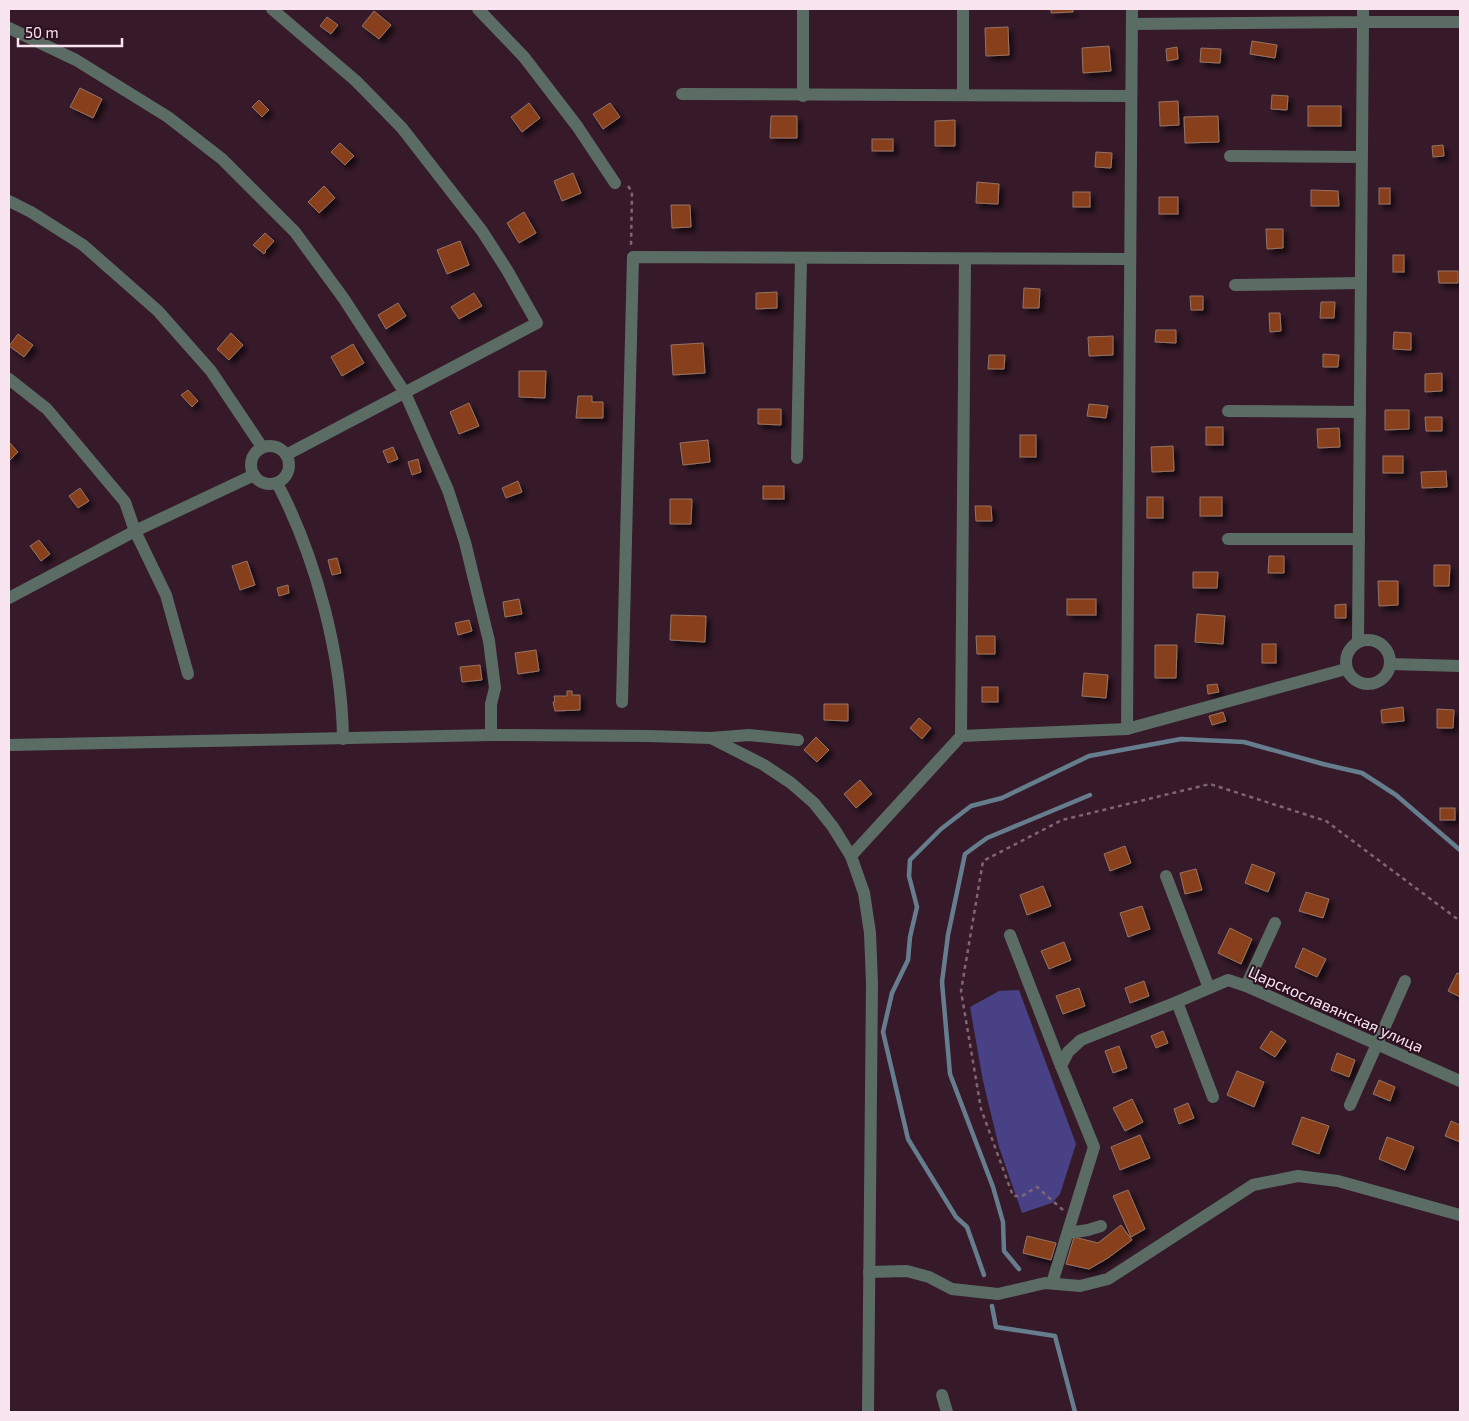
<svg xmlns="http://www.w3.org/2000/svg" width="1469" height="1421" font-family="'Exo 2',sans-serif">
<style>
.green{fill:#484186}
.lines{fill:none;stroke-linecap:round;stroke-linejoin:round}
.stream{stroke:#657d8c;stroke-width:4.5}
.building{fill:#88411c;stroke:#977363;filter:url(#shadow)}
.path{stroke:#7f6674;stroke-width:2.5;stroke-dasharray:4 4;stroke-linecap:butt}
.minor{stroke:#5b6c64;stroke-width:12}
.labels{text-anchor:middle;stroke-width:4;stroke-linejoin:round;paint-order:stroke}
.street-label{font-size:16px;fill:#f9e5ef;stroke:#2c1021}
</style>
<defs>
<filter id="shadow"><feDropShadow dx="4.5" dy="4.5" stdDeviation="2.5" flood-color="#0009"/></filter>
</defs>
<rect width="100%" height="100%" fill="#361a2a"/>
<!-- green -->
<polygon class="green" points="1019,990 1076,1144 1060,1194 1052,1203 1022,1213 999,1147 983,1081 970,1007 999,991"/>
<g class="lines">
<!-- stream -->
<g class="stream">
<polyline points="1019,1269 1004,1251 1003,1222 993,1187 950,1074 942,982 948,935 965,854 987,838 1090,795"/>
<polyline points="984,1275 967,1227 956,1217 908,1139 883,1032 892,993 908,960 910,937 917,907 909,876 910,860 941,829 971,806 1002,798 1089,756 1181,739 1244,742 1323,764 1362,773 1396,795 1460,850"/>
<polyline points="992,1306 996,1327 1055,1336 1075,1412"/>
</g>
</g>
<!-- building -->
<g class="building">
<polygon points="1051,9 1073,9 1073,12 1051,13"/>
<polygon points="374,11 391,25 379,39 362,26"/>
<polygon points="327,17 338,25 331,34 320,26"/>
<polygon points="1008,27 1009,55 986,56 985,28"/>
<polygon points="1252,41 1277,45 1275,58 1250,54"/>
<polygon points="1109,46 1111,71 1083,73 1082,48"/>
<polygon points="1177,47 1178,59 1167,61 1166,49"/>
<polygon points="1201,48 1221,49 1220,63 1200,62"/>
<polygon points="80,88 102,99 93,118 70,107"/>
<polygon points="1272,95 1288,96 1287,110 1271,109"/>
<polygon points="259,100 269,110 262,117 252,107"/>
<polygon points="1178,101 1179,125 1160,126 1159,102"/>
<polygon points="529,103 540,118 522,132 511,117"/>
<polygon points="610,103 620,117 603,129 593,114"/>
<rect x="1308" y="106" width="33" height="20"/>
<polygon points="771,116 797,116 797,138 770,138"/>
<polygon points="1218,116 1219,142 1185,143 1184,117"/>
<polygon points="955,120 955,146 935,146 935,121"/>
<rect x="872" y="139" width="21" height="12"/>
<polygon points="340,143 354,156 345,165 331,152"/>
<polygon points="1443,145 1444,156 1433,157 1432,146"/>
<polygon points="1096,152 1112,153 1111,168 1095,167"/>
<polygon points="573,173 581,193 562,201 554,181"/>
<polygon points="977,182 999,184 998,204 976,203"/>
<polygon points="324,186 335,198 319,213 308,202"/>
<rect x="1379" y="188" width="11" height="16"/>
<polygon points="1311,190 1338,191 1339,206 1311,206"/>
<rect x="1073" y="192" width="17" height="15"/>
<rect x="1159" y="197" width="19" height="17"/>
<polygon points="671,205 690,205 691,227 672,228"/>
<polygon points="524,212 536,233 519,243 507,223"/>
<polygon points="1266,229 1283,229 1283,248 1267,249"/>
<polygon points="265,233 274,241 265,251 266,252 264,254 253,245"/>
<polygon points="460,241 469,265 447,274 437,250"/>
<rect x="1393" y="255" width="11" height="17"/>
<polygon points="1438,271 1458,271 1458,283 1439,283"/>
<polygon points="1024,288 1040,289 1039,308 1023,308"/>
<polygon points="777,292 777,308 756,309 756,293"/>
<polygon points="474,293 482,306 459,319 451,307"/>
<polygon points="1190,296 1203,296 1203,310 1191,310"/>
<polygon points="1321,302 1335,302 1334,318 1320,318"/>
<polygon points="398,303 406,316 386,329 378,315"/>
<polygon points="1269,313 1280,313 1281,331 1270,332"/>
<polygon points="1156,330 1176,330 1176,343 1155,342"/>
<polygon points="1394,332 1411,333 1411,350 1393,349"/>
<polygon points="231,333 243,345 229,360 217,349"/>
<polygon points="18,334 33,345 24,357 9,346"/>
<polygon points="1113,336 1113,355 1089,356 1088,337"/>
<polygon points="703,343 705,373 673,375 671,345"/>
<polygon points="353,344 364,363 342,376 331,357"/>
<polygon points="1323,354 1339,355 1338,367 1323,367"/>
<polygon points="989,355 1005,355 1004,369 988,369"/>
<polygon points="519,371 546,371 545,398 519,397"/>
<polygon points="1442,373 1442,391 1425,392 1425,374"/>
<polygon points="188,390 198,401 192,407 181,395"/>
<polygon points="578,396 592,396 592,402 603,402 603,418 576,418"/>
<polygon points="469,403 479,426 459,434 450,412"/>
<polygon points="1089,404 1108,406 1106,418 1087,416"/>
<polygon points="758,409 781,409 781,425 758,424"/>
<polygon points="1385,410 1409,410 1409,429 1385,430"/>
<polygon points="1425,417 1442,417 1442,431 1426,431"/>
<rect x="1206" y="427" width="17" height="18"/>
<polygon points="1339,428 1340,447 1318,448 1317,429"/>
<rect x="1020" y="435" width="16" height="22"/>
<polygon points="708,440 710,462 683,465 680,443"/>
<polygon points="9,442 18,452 9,461"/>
<polygon points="1173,446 1174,471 1152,472 1151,447"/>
<polygon points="393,447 398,459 388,463 383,451"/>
<rect x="1383" y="456" width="20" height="17"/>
<polygon points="418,459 421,472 412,475 408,462"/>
<polygon points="1446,471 1447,487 1422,488 1421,472"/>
<polygon points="518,481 522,492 506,498 502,488"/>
<rect x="763" y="486" width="21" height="13"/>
<polygon points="80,488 89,501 78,508 69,496"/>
<rect x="1147" y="497" width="16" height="21"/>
<rect x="1200" y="497" width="22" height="19"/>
<polygon points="670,499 692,499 691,524 670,524"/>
<polygon points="975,506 991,506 992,521 976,521"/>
<polygon points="39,540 50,554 41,561 30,546"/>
<polygon points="1269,556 1284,556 1284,573 1268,573"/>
<polygon points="337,558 341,573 332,575 328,560"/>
<polygon points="247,561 255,585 240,590 232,566"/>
<polygon points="1434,565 1450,565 1449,586 1434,586"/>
<polygon points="1193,572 1218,572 1217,588 1193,588"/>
<polygon points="1378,581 1398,581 1398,605 1379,606"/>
<polygon points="288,585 289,593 279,596 277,588"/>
<polygon points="519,599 522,614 505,617 503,602"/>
<rect x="1067" y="599" width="29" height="16"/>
<polygon points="1346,604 1346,618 1335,618 1335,605"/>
<polygon points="1197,614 1225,616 1223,644 1195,642"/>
<polygon points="671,615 706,616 705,642 670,640"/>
<polygon points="469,620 472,631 458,635 455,623"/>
<polygon points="976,636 995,636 995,654 977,654"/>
<rect x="1262" y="644" width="14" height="19"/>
<polygon points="1155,645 1177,645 1176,678 1155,678"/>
<polygon points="536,650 539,671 518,674 515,653"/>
<polygon points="480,665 482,680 462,682 460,667"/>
<polygon points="1084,673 1108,675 1106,698 1082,696"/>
<polygon points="1217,684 1219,692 1208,694 1207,685"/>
<rect x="982" y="687" width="16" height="15"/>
<polygon points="567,691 572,691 572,695 580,695 580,710 555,711 553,702 555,702 554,696 567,696"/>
<polygon points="824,704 848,704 848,721 824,720"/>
<polygon points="1403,707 1404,721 1382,723 1381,710"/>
<polygon points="1437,709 1454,710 1453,728 1437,728"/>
<polygon points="1223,712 1226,721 1212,725 1209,716"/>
<polygon points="919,718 931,728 922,739 910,728"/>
<polygon points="816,737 829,750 817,762 804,750"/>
<polygon points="860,780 872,794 856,808 844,794"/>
<rect x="1440" y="808" width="15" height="12"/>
<polygon points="1125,846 1131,863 1110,871 1104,854"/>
<polygon points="1252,864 1275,873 1268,892 1245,883"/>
<polygon points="1196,869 1202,890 1185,894 1180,873"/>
<polygon points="1043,886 1051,906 1027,915 1020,895"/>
<polygon points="1306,892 1329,899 1323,918 1299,911"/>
<polygon points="1142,906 1150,929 1128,937 1120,913"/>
<polygon points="1230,928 1252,939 1241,964 1218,953"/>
<polygon points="1064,942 1071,960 1049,969 1041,951"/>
<polygon points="1303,948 1326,959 1317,977 1295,967"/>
<polygon points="1457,973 1460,974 1460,997 1448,991"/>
<polygon points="1144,981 1149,996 1130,1003 1125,988"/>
<polygon points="1079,988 1085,1006 1063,1014 1056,996"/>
<polygon points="1163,1031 1168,1043 1156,1048 1151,1036"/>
<polygon points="1271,1031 1286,1041 1275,1057 1260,1048"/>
<polygon points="1119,1046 1127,1068 1113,1073 1105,1051"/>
<polygon points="1337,1053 1355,1060 1349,1077 1331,1070"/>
<polygon points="1237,1071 1264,1082 1254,1107 1227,1095"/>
<polygon points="1379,1080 1395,1087 1390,1101 1373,1094"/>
<polygon points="1132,1099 1143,1122 1125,1131 1113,1108"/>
<polygon points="1188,1103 1194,1118 1179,1124 1174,1109"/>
<polygon points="1302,1117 1329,1126 1319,1154 1292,1144"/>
<polygon points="1451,1121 1460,1125 1460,1142 1445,1136"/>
<polygon points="1140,1135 1150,1158 1120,1170 1111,1147"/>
<polygon points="1387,1137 1414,1147 1405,1170 1379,1159"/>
<polygon points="1128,1190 1145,1229 1131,1237 1113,1196"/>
<polygon points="1121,1225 1132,1240 1108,1258 1089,1269 1066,1264 1074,1237 1098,1243"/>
<polygon points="1027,1236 1056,1243 1051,1260 1023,1253"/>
</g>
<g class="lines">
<!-- path -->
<g class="path">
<polyline points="628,186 632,192 631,246"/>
<polyline points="1063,1210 1037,1187 1022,1196 1013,1196 981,1109 961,991 983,861 1062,820 1210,784 1326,821 1460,921"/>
</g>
<!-- minor -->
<g class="minor">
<polyline points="272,9 356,81 402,128 482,231 507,270 537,323 286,455"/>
<polyline points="478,9 524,57 577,126 615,183"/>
<polyline points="1132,24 1363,22 1363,9"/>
<polyline points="9,28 76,60 168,117 222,159 295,232 344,299 405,393 448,490 465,542 489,641 495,688 491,704 491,735"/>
<path d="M682,94C832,96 982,95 1131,96"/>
<polyline points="963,94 963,9"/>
<polyline points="803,96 803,9"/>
<polyline points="1230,156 1361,157"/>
<polyline points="9,201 31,212 83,245 158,311 211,371 262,447"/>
<polyline points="1235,285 1360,283"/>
<polyline points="9,379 47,409 125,502 135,531 9,598"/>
<polyline points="1228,411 1360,412"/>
<circle cx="270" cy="465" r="19"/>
<polyline points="797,458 801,258"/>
<path d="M277,483C316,557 342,656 343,739"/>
<polyline points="1228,539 1359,539"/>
<circle cx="1368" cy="662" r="22"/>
<polyline points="1358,641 1363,22 1460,22"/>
<polyline points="1390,664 1460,666"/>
<polyline points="188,674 166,595 135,531 254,475"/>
<polyline points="622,702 633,257 1130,259"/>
<polyline points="1127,729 1132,9"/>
<polyline points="961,736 965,259"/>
<polyline points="711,738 749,735 798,740"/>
<polyline points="9,745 491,735 649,736 711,738 764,765 791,783 814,803 833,827 851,856 864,893 870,933 872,983 868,1412"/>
<polyline points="851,856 961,736 1127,729 1346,669"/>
<polyline points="1166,876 1209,988"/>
<polyline points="1010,935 1061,1066"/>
<polyline points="1246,986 1275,923"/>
<polyline points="1177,1002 1213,1097"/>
<polyline points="1350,1105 1405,981"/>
<polyline points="1068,1233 1088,1230 1101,1226"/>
<polyline points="869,1272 907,1271 929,1277 952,1289 998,1294 1045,1283 1080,1286 1108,1279 1253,1185 1298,1176 1338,1181 1460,1215"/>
<polyline points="1052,1283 1094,1147 1061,1066 1068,1052 1081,1040 1177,1002 1228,980 1246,986 1460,1081"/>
<polyline points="942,1395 947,1412"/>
</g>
</g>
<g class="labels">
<!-- street labels -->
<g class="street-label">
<text transform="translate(1336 1009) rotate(24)" y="6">Царскославянская улица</text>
</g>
</g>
<!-- border -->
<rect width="1469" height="1421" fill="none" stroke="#f9e5ef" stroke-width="20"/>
<!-- scale -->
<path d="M18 38v8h104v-8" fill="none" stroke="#f9e5ef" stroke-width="2.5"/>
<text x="25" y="38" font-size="15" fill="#f9e5ef" stroke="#2c1021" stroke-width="4" paint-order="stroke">50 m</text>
</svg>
